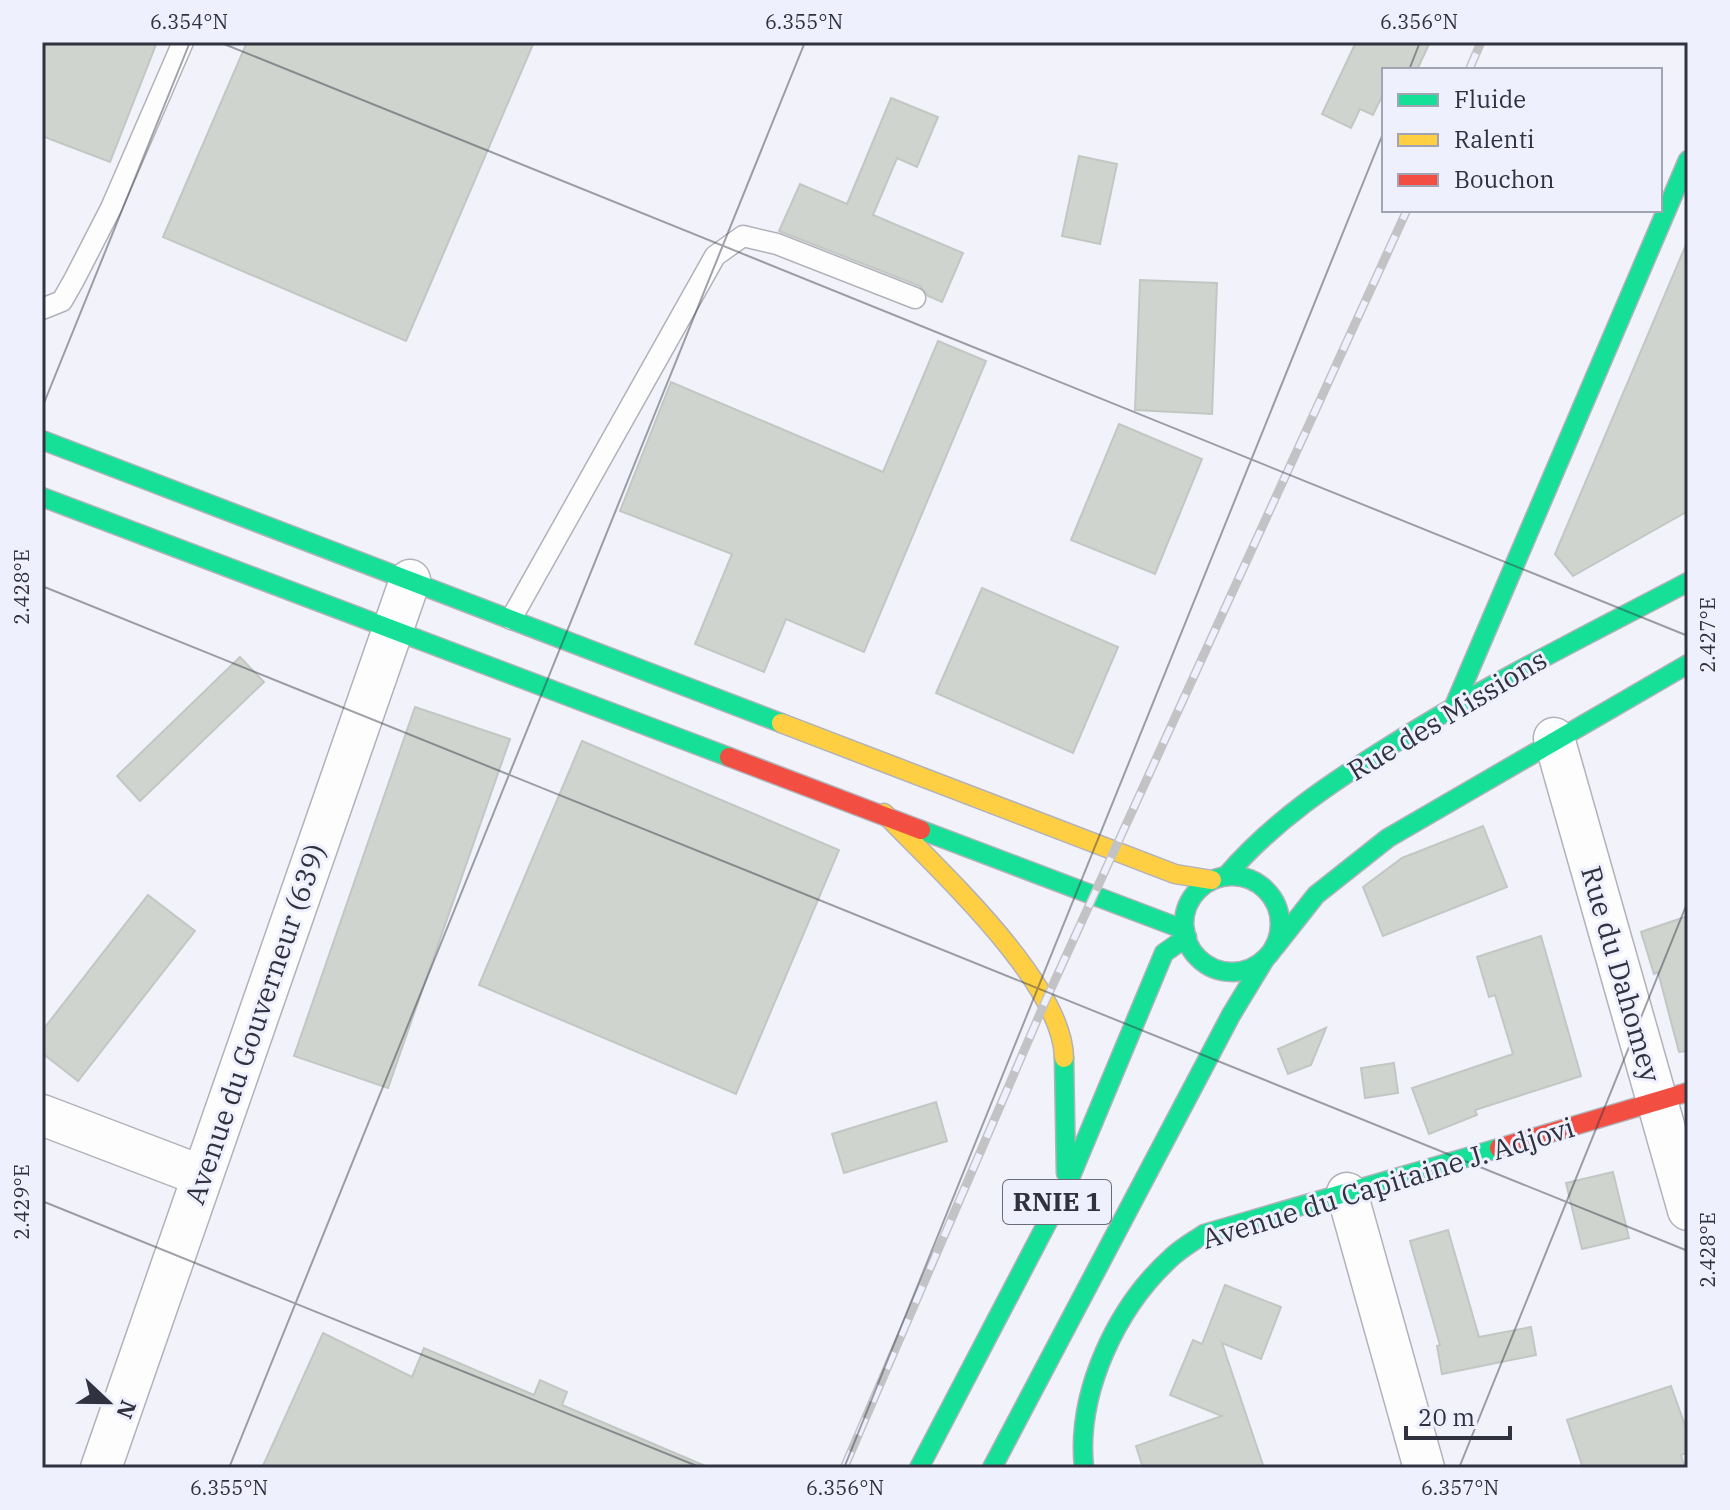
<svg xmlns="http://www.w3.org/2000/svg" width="1730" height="1510" font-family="'IBM Plex Serif',serif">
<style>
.building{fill:#cfd4ce;stroke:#c3c7c4;stroke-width:2}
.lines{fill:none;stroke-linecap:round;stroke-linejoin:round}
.lane-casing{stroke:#b1b1ba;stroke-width:23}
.street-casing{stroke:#b1b1ba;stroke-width:43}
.fast-casing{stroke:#b1b1ba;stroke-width:21}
.slow-casing{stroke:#b1b1ba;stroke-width:21}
.jam-casing{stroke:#b1b1ba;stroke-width:21}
.lane{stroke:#fdfdfe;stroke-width:20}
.street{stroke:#fdfdfe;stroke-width:40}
.fast{stroke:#16e098;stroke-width:18}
.slow{stroke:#ffcf43;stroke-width:18}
.jam{stroke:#f24e42;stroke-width:18}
.rail-casing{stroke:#c3c3c6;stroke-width:9}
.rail{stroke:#eff0fe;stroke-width:6;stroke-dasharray:18;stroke-linecap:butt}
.ticks{fill:none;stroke:#313240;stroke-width:2;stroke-opacity:0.45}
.labels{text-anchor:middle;stroke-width:6;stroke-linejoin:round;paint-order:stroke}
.shield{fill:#eff0fe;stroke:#6a6b79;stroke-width:2}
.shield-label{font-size:26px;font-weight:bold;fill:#313240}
.street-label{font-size:28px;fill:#313240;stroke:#eff0fe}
.neatline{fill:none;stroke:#313240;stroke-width:3}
.ticks-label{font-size:20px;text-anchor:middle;fill:#313240}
</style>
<rect width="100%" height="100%" fill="#f2f3fa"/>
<!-- building -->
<g class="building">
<polygon points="42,42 157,42 110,162 42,136"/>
<polygon points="247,42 534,42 406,341 163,237"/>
<polygon points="1356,42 1430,42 1417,70 1384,70 1384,92 1373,115 1360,109 1351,128 1322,114"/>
<polygon points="891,98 938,117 917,167 897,158 873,215 963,253 942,302 928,296 920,286 779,231 800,184 847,204"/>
<polygon points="1079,156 1117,164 1100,244 1062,236"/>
<polygon points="1688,240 1688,511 1573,576 1555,554"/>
<polygon points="1140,280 1217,283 1212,414 1135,410"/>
<polygon points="938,341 986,361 864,652 786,619 764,672 695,644 732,554 620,511 671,382 883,472"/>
<polygon points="1119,424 1202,459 1155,574 1071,540"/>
<polygon points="982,588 1118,647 1073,753 936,693"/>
<polygon points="240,657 264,682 140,801 117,776"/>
<polygon points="415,707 510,739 388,1088 294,1056"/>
<polygon points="582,741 839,850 736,1094 479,985"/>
<polygon points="1483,826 1507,887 1383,936 1363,887 1402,858"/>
<polygon points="148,895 195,931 78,1081 42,1053 42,1031"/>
<polygon points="1688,916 1688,1051 1679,1052 1658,972 1654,974 1641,932"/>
<polygon points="1541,936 1581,1076 1475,1110 1477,1115 1429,1134 1412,1088 1513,1054 1495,995 1489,997 1477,957"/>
<polygon points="1326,1028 1311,1065 1288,1074 1278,1049"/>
<polygon points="1394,1063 1398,1093 1365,1098 1361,1068"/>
<polygon points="936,1102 947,1141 844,1173 832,1134"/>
<polygon points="1613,1172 1629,1238 1582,1249 1566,1183"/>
<polygon points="1448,1230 1479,1337 1531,1327 1536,1355 1442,1374 1437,1346 1440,1345 1410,1241"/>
<polygon points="1225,1285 1281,1307 1261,1359 1222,1343 1264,1468 1143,1468 1136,1446 1222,1416 1170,1395 1193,1340 1202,1344"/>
<polygon points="323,1333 412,1377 424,1348 534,1395 540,1380 567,1392 562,1405 710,1468 262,1468"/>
<polygon points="1671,1386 1688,1434 1688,1452 1681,1455 1685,1468 1583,1468 1567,1420"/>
</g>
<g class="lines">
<defs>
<g id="lane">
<polyline points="42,309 62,301 74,280 111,208 183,42"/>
<polyline points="511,619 715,256 743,236 777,244 915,298"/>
</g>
<g id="street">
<polyline points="1554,738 1688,1210"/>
<polyline points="42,1115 202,1176"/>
<polyline points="1347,1193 1424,1468"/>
<polyline points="101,1468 410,580"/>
</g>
<g id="fast">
<polyline points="42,440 781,723"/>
<polyline points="42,497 729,757"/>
<polyline points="1455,704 1688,160"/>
<polyline points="921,830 1185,930"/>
<path d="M1226,876C1273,821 1332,782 1393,744C1488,684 1589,634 1688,582"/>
<circle cx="1232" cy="924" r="48"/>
<polyline points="1275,947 1316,895 1388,838 1688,664"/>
<polyline points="1064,1058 1066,1173"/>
<polyline points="919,1468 1067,1185 1164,953 1187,937"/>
<polyline points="992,1468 1231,1015 1265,959"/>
<path d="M1084,1468C1076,1392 1117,1306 1173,1256C1183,1247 1194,1241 1204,1234L1499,1148"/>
</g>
<g id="slow">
<polyline points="781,723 1175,874 1212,880"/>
<path d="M884,813C936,868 1063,982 1064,1058"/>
</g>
<g id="jam">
<polyline points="729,757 921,830"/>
<polyline points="1499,1148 1688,1092"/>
</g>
</defs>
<!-- lane casing -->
<use href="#lane" class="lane-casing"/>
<!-- street casing -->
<use href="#street" class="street-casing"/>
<!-- fast casing -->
<use href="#fast" class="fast-casing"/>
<!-- slow casing -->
<use href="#slow" class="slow-casing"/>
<!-- jam casing -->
<use href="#jam" class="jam-casing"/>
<!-- lane -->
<use href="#lane" class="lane"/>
<!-- street -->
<use href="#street" class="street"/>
<!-- fast -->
<use href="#fast" class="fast"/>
<!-- slow -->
<use href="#slow" class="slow"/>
<!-- jam -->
<use href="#jam" class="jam"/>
<defs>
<g id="rail">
<polyline points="1469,70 1481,42"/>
<polyline points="844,1468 1045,1002 1407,210"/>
</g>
</defs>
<!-- rail casing -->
<use href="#rail" class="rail-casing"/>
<!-- rail -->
<use href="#rail" class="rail"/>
</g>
<!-- ticks -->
<path class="ticks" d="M219,42L1688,636M1409,70L1420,42M42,408L190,42M42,586L1688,1251M42,1201L702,1468M229,1468L805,42M844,1468L1384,131M1459,1468L1688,901"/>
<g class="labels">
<!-- shield labels -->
<rect class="shield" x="1003" y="1180" width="108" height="44" rx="6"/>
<g class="shield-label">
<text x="1057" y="1211">RNIE 1</text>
</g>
<!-- street labels -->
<g class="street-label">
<text transform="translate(1447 715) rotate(-31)" y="10">Rue des Missions</text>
<text transform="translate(1621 974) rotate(74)" y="10">Rue du Dahomey</text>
<text transform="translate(255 1024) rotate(-71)" y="10">Avenue du Gouverneur (639)</text>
<text transform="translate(1388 1183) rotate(-17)" y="10">Avenue du Capitaine J. Adjovi</text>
</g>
</g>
<!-- border -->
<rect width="1730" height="1510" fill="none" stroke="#eff0fe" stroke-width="88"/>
<!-- legend -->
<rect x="1382" y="68" width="280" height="144" fill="#eff0fe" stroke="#a3a4b2" stroke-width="2"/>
<rect x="1398" y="94" width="40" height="12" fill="#16e098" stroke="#a3a4b2" stroke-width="2"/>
<text x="1454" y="108" font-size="24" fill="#313240">Fluide</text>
<rect x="1398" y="134" width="40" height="12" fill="#ffcf43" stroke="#a3a4b2" stroke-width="2"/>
<text x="1454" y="148" font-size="24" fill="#313240">Ralenti</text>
<rect x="1398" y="174" width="40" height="12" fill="#f24e42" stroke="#a3a4b2" stroke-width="2"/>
<text x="1454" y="188" font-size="24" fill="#313240">Bouchon</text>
<!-- north arrow -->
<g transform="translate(108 1402) rotate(112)" stroke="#eff0fe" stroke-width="6" paint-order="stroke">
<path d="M0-6L14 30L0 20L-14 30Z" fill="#313240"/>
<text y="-12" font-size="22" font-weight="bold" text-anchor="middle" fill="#313240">N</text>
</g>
<!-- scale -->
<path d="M1406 1426v12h104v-12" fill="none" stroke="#313240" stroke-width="4"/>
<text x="1418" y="1426" font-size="24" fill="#313240" stroke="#eff0fe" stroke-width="6" paint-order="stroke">20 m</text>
<rect x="44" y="44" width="1642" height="1422" class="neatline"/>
<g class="ticks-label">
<text x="189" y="29">6.354°N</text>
<text x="804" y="29">6.355°N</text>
<text x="1419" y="29">6.356°N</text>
<text transform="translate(22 587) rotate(-90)" y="7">2.428°E</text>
<text transform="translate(1708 635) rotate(-90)" y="7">2.427°E</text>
<text transform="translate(22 1202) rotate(-90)" y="7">2.429°E</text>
<text transform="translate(1708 1250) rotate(-90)" y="7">2.428°E</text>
<text x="229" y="1495">6.355°N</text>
<text x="845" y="1495">6.356°N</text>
<text x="1460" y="1495">6.357°N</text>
</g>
</svg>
